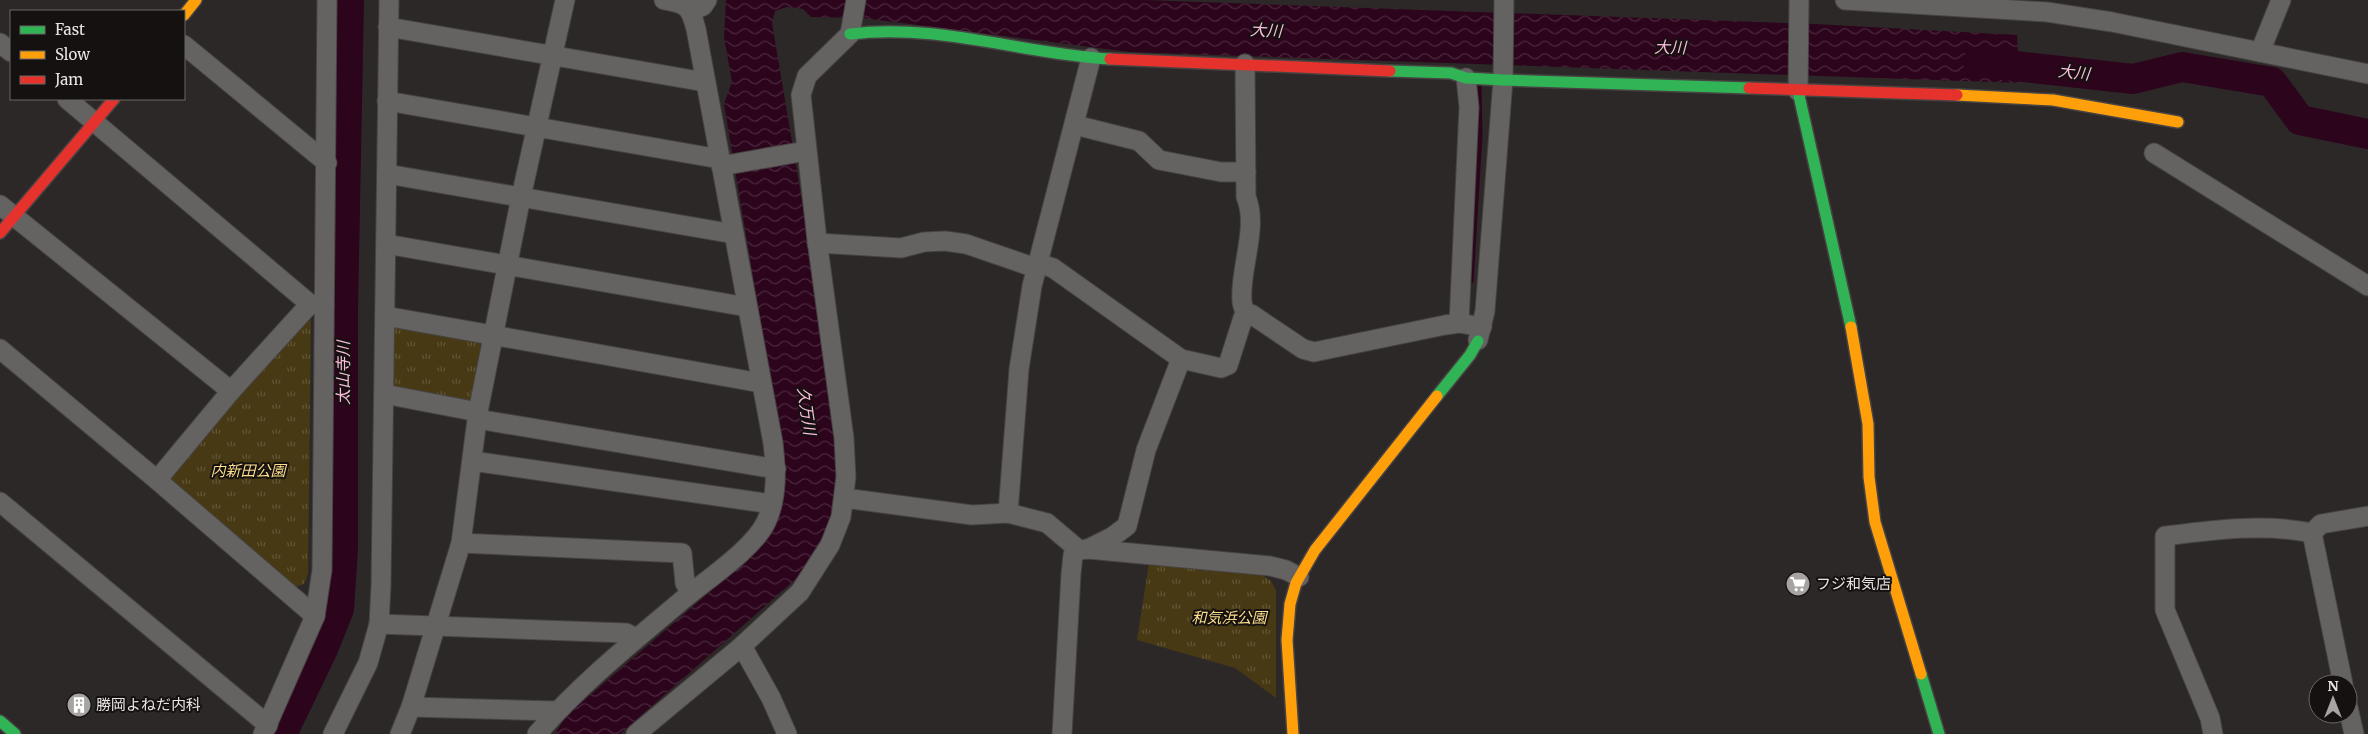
<svg xmlns="http://www.w3.org/2000/svg" width="2368" height="734" font-family="Merriweather,'Noto Sans JP',serif">
<style>
.grass{fill:url(#grass-tufts)}
.water{fill:url(#water-waves)}
.lines{fill:none;stroke-linecap:round;stroke-linejoin:round}
.stream{stroke:#2c041c;stroke-width:5}
.river{stroke:#2c041c;stroke-width:30}
.street-casing{stroke:#474343;stroke-width:21}
.fast-casing{stroke:#474343;stroke-width:14}
.slow-casing{stroke:#474343;stroke-width:14}
.jam-casing{stroke:#474343;stroke-width:14}
.street{stroke:#656362;stroke-width:19}
.fast{stroke:#30b455;stroke-width:11}
.slow{stroke:#ff9f0a;stroke-width:11}
.jam{stroke:#e5322d;stroke-width:11}
.labels{text-anchor:middle;stroke-width:4;stroke-linejoin:round;paint-order:stroke}
.park-label{font-size:15px;font-style:italic;fill:#fede8a;stroke:#141110}
.poi-label{font-size:15px;fill:#e9e5e3;stroke:#141110;text-anchor:start}
.water-label{font-size:16px;font-style:italic;fill:#fcbddc;stroke:#141110}
</style>
<defs>
<pattern id="grass-tufts" width="24" height="20" patternUnits="userSpaceOnUse" patternTransform="scale(1.25)"><rect width="24" height="20" fill="#473913"/><path d="M3 7l-1-3M5 7V3M7 7l1-3M15 17l-1-3M17 17v-4M19 17l1-3" fill="none" stroke="#625635"/></pattern>
<pattern id="water-waves" width="16" height="10" patternUnits="userSpaceOnUse" patternTransform="scale(1.25)"><rect width="16" height="10" fill="#2c041c"/><path d="M0 5q4-4 8 0t8 0" fill="none" stroke="#4b283d"/></pattern>
</defs>
<rect width="100%" height="100%" fill="#2c2827"/>
<!-- grass -->
<g class="grass">
<polygon points="311,316 308,574 304,584 288,589 162,480"/>
<polygon points="392,324 485,340 473,403 390,387"/>
<polygon points="1149,563 1261,574 1271,581 1276,590 1276,698 1235,668 1137,640"/>
</g>
<!-- water -->
<path class="water" d="M726,0H1143L1815,24L2017,35L2020,83L1129,52L863,18L811,17L803,9L787,7L775,11L772,23L822,320L838,463L834,507L822,541L799,576L620,734H555L566,716L757,551C777,522 781,503 785,468L724,104L732,82L724,37Z"/>
<g class="lines">
<!-- stream -->
<polyline class="stream" points="1471,281 1480,136 1479,87"/>
<!-- river -->
<g class="river">
<polyline points="1978,62 2133,79 2182,67 2272,82 2300,120 2368,134"/>
<polyline points="282,734 323,649 339,609 343,549 343,309 349,0"/>
</g>
<defs>
<g id="street">
<polyline points="1845,0 2047,12 2112,22 2368,74"/>
<polyline points="692,11 703,6 707,0"/>
<polyline points="388,27 705,82"/>
<polyline points="0,43 11,52"/>
<polyline points="184,45 327,163"/>
<polyline points="2260,52 2281,0"/>
<path d="M1245,64L1246,197C1259,226 1239,271 1242,301C1242,306 1245,311 1247,316"/>
<polyline points="1798,91 1799,0"/>
<polyline points="67,99 310,304 324,305"/>
<polyline points="387,101 720,159"/>
<polyline points="1075,125 1139,141 1159,160 1221,172 1246,172"/>
<polyline points="2154,153 2368,286"/>
<polyline points="721,166 806,151"/>
<polyline points="387,174 734,234"/>
<polyline points="0,205 231,391"/>
<polyline points="817,243 901,248 924,242 945,241 966,244 1036,268"/>
<polyline points="386,244 747,307"/>
<polyline points="1038,263 1053,268 1181,359 1221,368 1228,365 1243,318 1251,314 1303,349 1314,352 1445,325 1459,323 1482,327"/>
<polyline points="385,316 761,383"/>
<polyline points="1459,323 1469,107 1466,78"/>
<polyline points="1478,340 1485,311 1503,80 1504,0"/>
<polyline points="0,349 157,480 315,616"/>
<polyline points="384,394 478,412"/>
<polyline points="477,419 776,469"/>
<polyline points="472,461 772,504"/>
<polyline points="157,480 231,391 310,304"/>
<polyline points="844,498 972,515 1008,513 1047,523 1079,550 1088,549 1270,566 1286,570 1299,577"/>
<polyline points="0,502 268,725"/>
<polyline points="1008,513 1019,369 1032,286 1091,58"/>
<polyline points="461,543 682,553 685,583 691,593"/>
<polyline points="1088,549 1112,537 1127,526 1146,450 1181,359"/>
<polyline points="379,624 626,633 636,638"/>
<polyline points="742,646 771,698 787,734"/>
<polyline points="2343,684 2312,533 2321,524 2368,516"/>
<polyline points="411,707 557,711"/>
<polyline points="2348,707 2354,734"/>
<polyline points="263,734 315,616 322,570 327,0"/>
<polyline points="333,734 368,663 379,624 381,586 389,0"/>
<polyline points="400,734 411,707 461,543 478,412 521,197 565,0"/>
<path d="M537,734C581,683 635,640 686,597C709,578 754,548 766,522C778,497 776,469 773,443L696,29C690,6 687,4 664,0"/>
<polyline points="636,734 742,646 800,592 830,545 841,517 846,477 844,438 817,240 801,95 807,76 850,34 856,0"/>
<polyline points="1062,734 1071,574 1073,555 1079,550"/>
<path d="M2213,734L2210,718L2165,610V536C2213,530 2264,523 2312,533"/>
</g>
<g id="fast">
<path d="M850,34C938,23 1023,54 1110,59"/>
<polyline points="1390,71 1451,73 1466,78 1503,80 1749,88"/>
<polyline points="1798,91 1851,327"/>
<polyline points="1437,396 1470,355 1478,341"/>
<polyline points="1921,674 1939,734"/>
<polyline points="0,721 15,734"/>
</g>
<g id="slow">
<polyline points="184,15 196,0"/>
<polyline points="1957,95 2053,100 2178,122"/>
<polyline points="1851,327 1868,424 1869,477 1875,522 1921,674"/>
<polyline points="1293,734 1287,640 1290,604 1296,583 1315,550 1437,396"/>
</g>
<g id="jam">
<polyline points="1110,59 1390,71"/>
<polyline points="1749,88 1957,95"/>
<polyline points="0,233 114,99"/>
</g>
</defs>
<!-- street casing -->
<use href="#street" class="street-casing"/>
<!-- fast casing -->
<use href="#fast" class="fast-casing"/>
<!-- slow casing -->
<use href="#slow" class="slow-casing"/>
<!-- jam casing -->
<use href="#jam" class="jam-casing"/>
<!-- street -->
<use href="#street" class="street"/>
<!-- fast -->
<use href="#fast" class="fast"/>
<!-- slow -->
<use href="#slow" class="slow"/>
<!-- jam -->
<use href="#jam" class="jam"/>
</g>
<!-- icons -->
<defs>
<symbol id="supermarket-disc" viewBox="-11 -11 22 22"><circle r="9.5" fill="#a7a3a1" stroke="#141110"/><path d="M-6-5.5h2.5l.6 2H6L4.5 2H-2.5L-4.4-4H-6ZM-1.5 3.2a1.3 1.3 0 1 0 .1 0ZM3 3.2a1.3 1.3 0 1 0 .1 0Z" fill="#fff"/></symbol>
<symbol id="building-disc" viewBox="-11 -11 22 22"><circle r="9.5" fill="#a7a3a1" stroke="#141110"/><path d="M-4-6H4V6H1V3H-1V6H-4ZM-2.5-4.3h1.7v1.8h-1.7ZM.8-4.3h1.7v1.8H.8ZM-2.5-1h1.7V.8h-1.7ZM.8-1h1.7V.8H.8Z" fill="#fff"/></symbol>
</defs>
<g fill-rule="evenodd">
<use href="#supermarket-disc" x="1784" y="570" width="28" height="28"/>
<use href="#building-disc" x="65" y="691" width="28" height="28"/>
</g>
<g class="labels">
<!-- park labels -->
<g class="park-label">
<text x="248" y="476">内新田公園</text>
<text x="1229" y="623">和気浜公園</text>
</g>
<!-- poi labels -->
<g class="poi-label">
<text x="1816" y="589">フジ和気店</text>
<text x="96" y="710">勝岡よねだ内科</text>
</g>
<!-- water labels -->
<g class="water-label">
<text transform="translate(1266 30) rotate(3)" y="6">大川</text>
<text transform="translate(1670 47) rotate(1)" y="6">大川</text>
<text transform="translate(2074 72) rotate(6)" y="6">大川</text>
<text transform="translate(343 373) rotate(-90)" y="6">太山寺川</text>
<text transform="translate(807 411) rotate(82)" y="6">久万川</text>
</g>
</g>
<!-- legend -->
<rect x="10" y="10" width="175" height="90" fill="#141110" stroke="#696664"/>
<rect x="20" y="26" width="25" height="8" fill="#30b455" stroke="#696664"/>
<text x="55" y="35" font-size="15" fill="#e9e5e3">Fast</text>
<rect x="20" y="51" width="25" height="8" fill="#ff9f0a" stroke="#696664"/>
<text x="55" y="60" font-size="15" fill="#e9e5e3">Slow</text>
<rect x="20" y="76" width="25" height="8" fill="#e5322d" stroke="#696664"/>
<text x="55" y="85" font-size="15" fill="#e9e5e3">Jam</text>
<!-- north arrow -->
<g transform="translate(2333 699)"><circle r="24" fill="#141110" stroke="#696664"/>
<path d="M0-4L9 19L0 12L-9 19Z" fill="#a7a3a1"/>
<text y="-8" font-size="14" font-weight="bold" text-anchor="middle" fill="#e9e5e3">N</text>
</g>
</svg>
